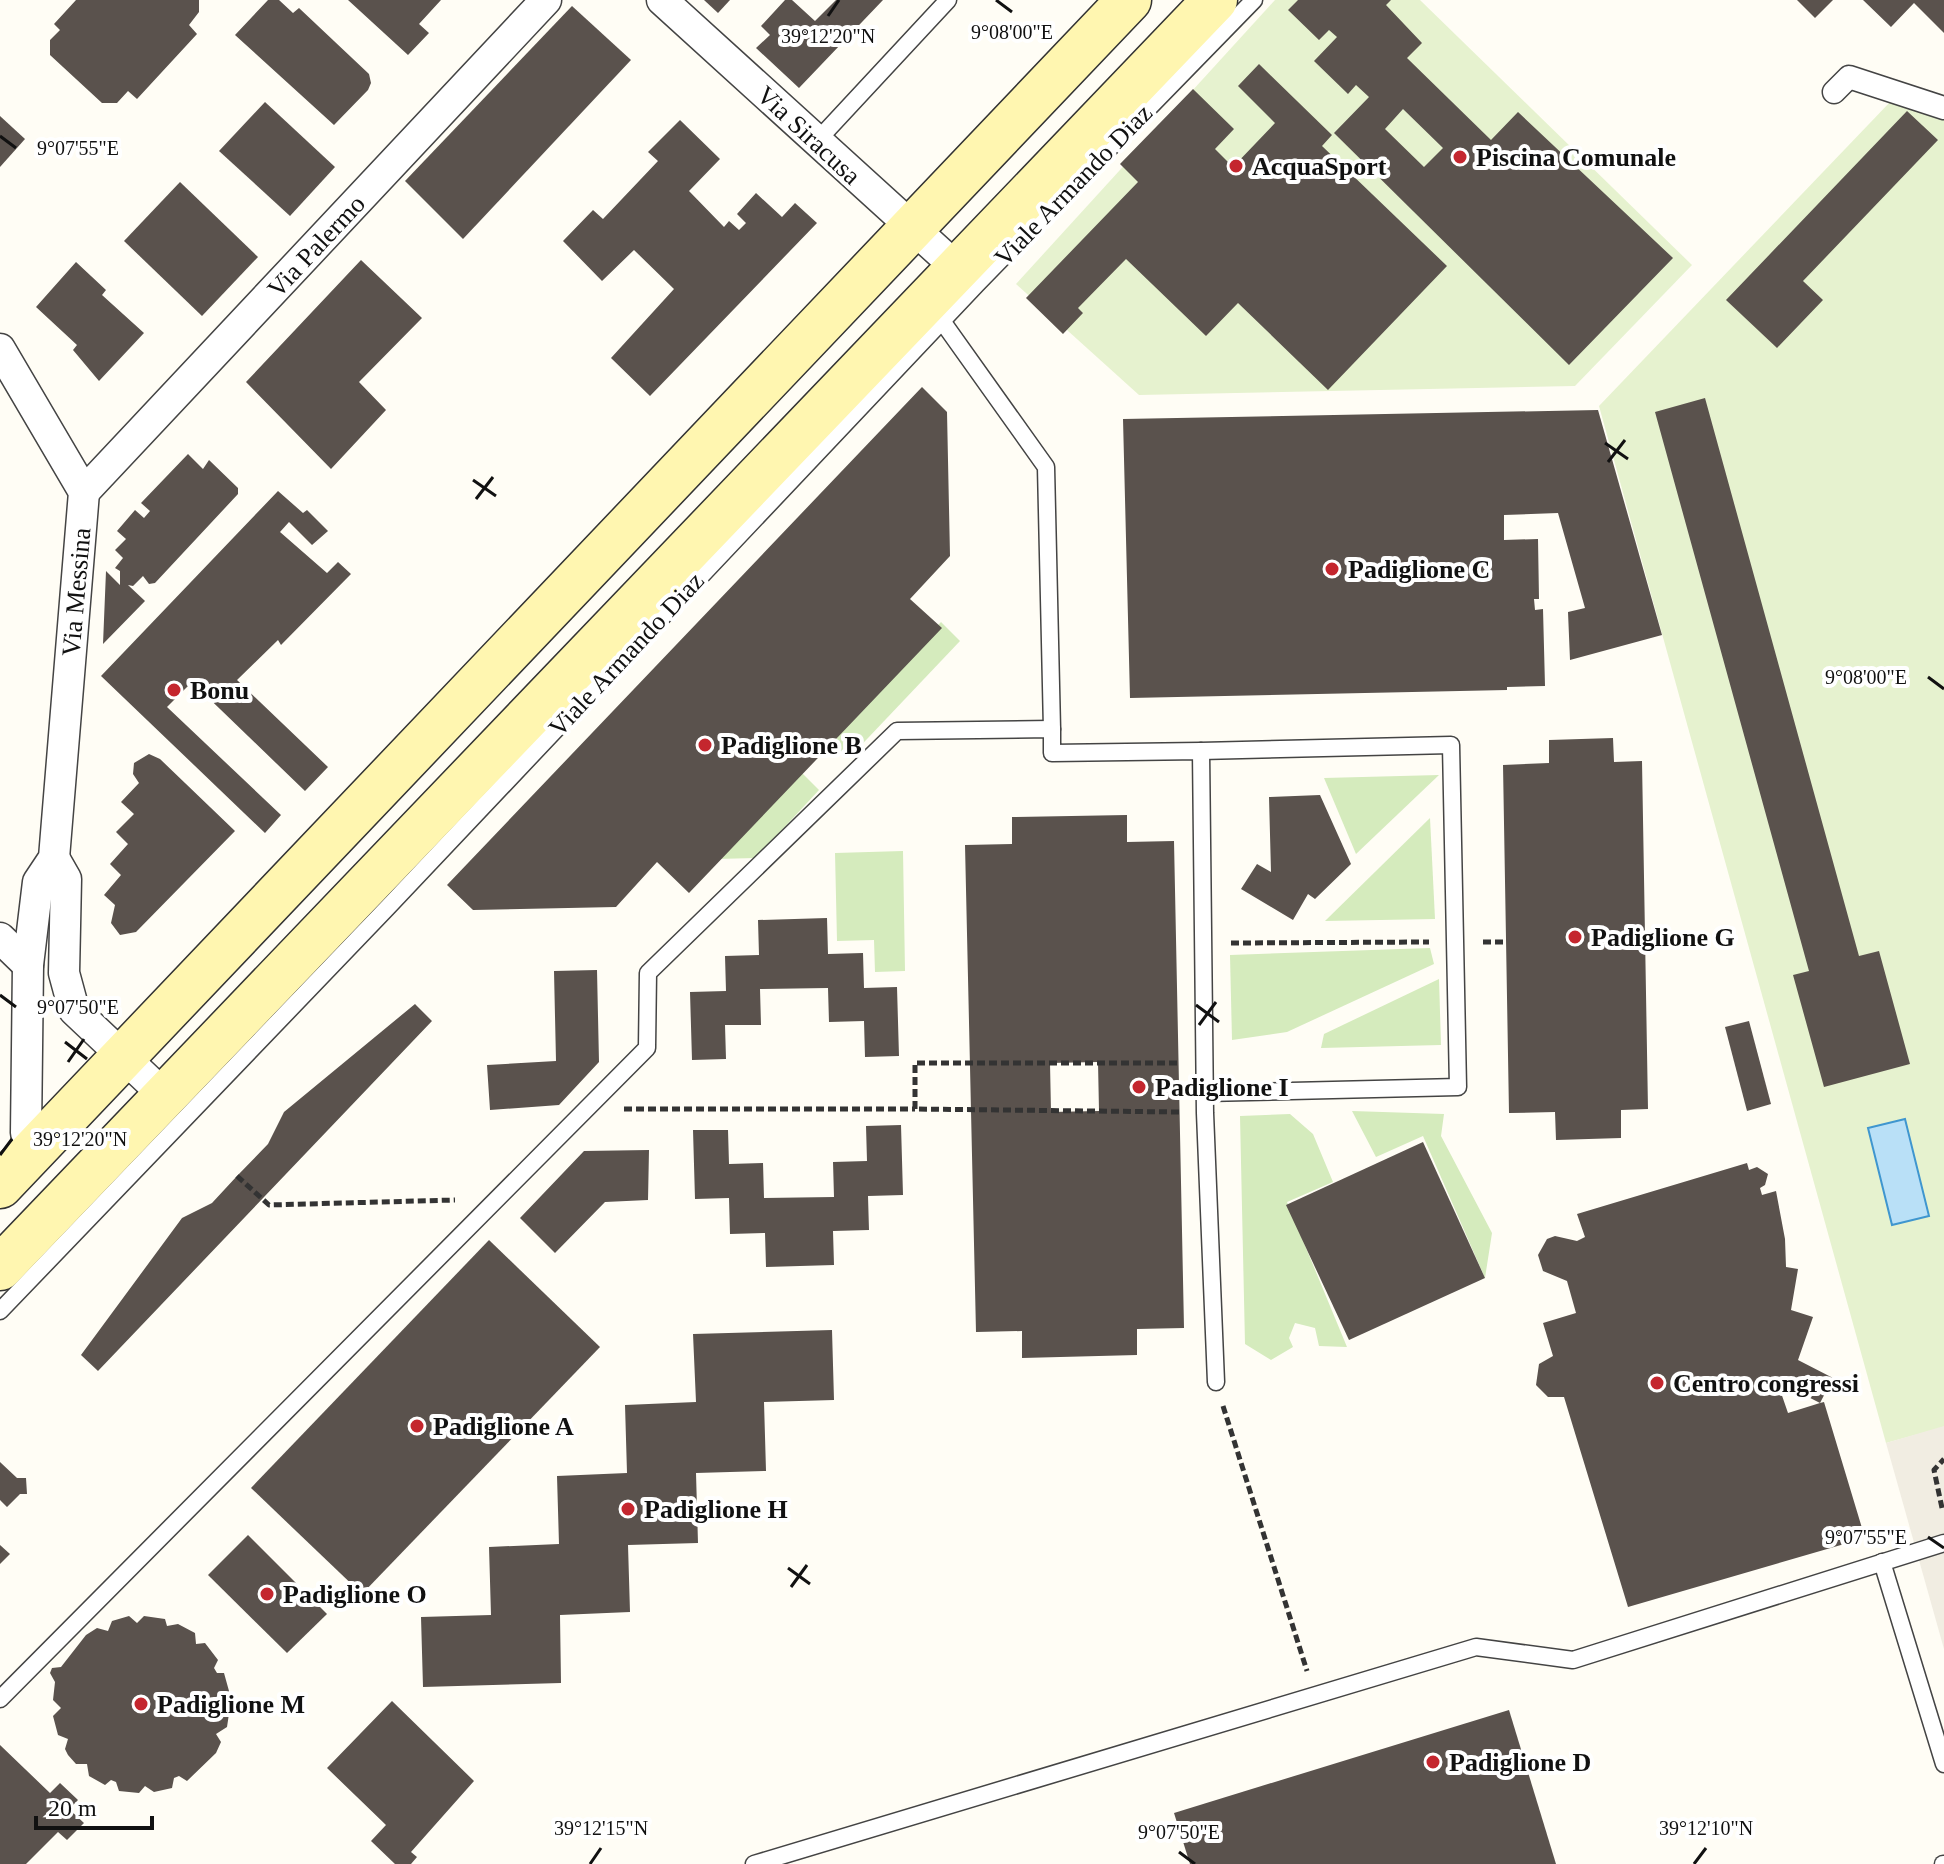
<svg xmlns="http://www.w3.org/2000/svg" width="1944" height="1864" font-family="Georgia,serif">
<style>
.green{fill:#d5ebbd}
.pitch{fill:#e6f2cf}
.plaza{fill:#f1ede2}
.water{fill:#b9e0f7;stroke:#3f96cf;stroke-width:2}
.building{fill:#5a524d;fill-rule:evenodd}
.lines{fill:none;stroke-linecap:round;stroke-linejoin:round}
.service-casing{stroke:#444;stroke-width:19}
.pedestrian-casing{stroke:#444;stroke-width:25}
.minor-casing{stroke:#444;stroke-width:33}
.secondary-casing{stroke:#333;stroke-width:47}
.path{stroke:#333;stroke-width:5;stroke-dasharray:8 4;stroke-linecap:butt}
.service{stroke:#fff;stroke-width:16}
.pedestrian{stroke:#fff;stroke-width:22}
.minor{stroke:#fff;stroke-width:30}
.secondary{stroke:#fff6b0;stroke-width:44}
.ticks{fill:none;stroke:#111;stroke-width:3}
.poi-dot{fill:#c4262e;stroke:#fff;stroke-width:3}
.labels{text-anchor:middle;stroke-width:8;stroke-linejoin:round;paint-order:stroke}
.street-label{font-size:26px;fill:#111;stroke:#fff}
.poi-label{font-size:26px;font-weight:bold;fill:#111;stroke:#fff;text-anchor:start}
.ticks-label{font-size:20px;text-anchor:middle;fill:#111;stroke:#fff;stroke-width:8;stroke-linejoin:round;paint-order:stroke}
</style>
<rect width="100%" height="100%" fill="#fffdf5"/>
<!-- green -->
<g class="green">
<polygon points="941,622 960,641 849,758 828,742"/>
<polygon points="801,772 819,790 756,858 716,859"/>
<polygon points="1439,775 1356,854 1324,778"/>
<polygon points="1430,818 1435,919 1325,921"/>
<polygon points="903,851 905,971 875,972 874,940 837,941 835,853"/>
<polygon points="1430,948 1434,964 1287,1032 1232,1040 1230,955"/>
<polygon points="1439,979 1441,1045 1321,1048 1324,1034"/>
<polygon points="1352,1111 1444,1114 1441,1136 1492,1233 1485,1278 1423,1136 1376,1157"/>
<polygon points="1290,1114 1313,1134 1333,1182 1287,1202 1347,1347 1319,1346 1315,1328 1295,1323 1289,1338 1293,1347 1271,1360 1245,1344 1240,1116"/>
</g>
<!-- pitch -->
<g class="pitch">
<polygon points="1275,0 1420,0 1692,265 1575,386 1139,395 1016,284"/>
<polygon points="1891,101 1944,119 1944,1427 1886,1443 1599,406"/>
</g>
<!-- plaza -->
<polygon class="plaza" points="1944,1426 1944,1649 1886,1443"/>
<!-- water -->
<polygon class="water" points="1905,1119 1929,1216 1892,1225 1868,1128"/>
<!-- building -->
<g class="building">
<polygon points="76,0 199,0 199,12 189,25 197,34 137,99 128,91 117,103 102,103 50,55 50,40 60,30 54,24"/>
<polygon points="268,0 279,0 293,13 299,8 369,74 371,83 368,90 334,125 235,35"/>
<polygon points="348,0 441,0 419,24 429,33 408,55"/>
<polygon points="704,0 730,0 718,13"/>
<polygon points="785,0 792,0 815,21 836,0 883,0 799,88 756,48 770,35 761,26"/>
<path d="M1298,0H1391L1386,5L1422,43L1407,58L1491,140L1518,112L1673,258L1569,365L1334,133L1369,97L1356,85L1348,94L1314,61L1337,37L1329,30L1319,40L1288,10ZM1403,109L1443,148L1424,167L1385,129Z"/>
<polygon points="1797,0 1833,0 1815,18"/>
<polygon points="1863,0 1944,0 1944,33 1914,3 1891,27"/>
<polygon points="572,6 631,60 463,239 405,181"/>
<polygon points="1259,64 1332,135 1322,146 1447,266 1328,390 1238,303 1206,336 1126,259 1078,308 1083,313 1063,334 1026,298 1138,182 1120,164 1193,89 1234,129 1215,149 1233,167 1275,123 1238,86"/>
<polygon points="265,102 335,167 290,216 219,151"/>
<polygon points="1907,111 1938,140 1803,281 1823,300 1777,348 1726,300"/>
<polygon points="0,116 25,139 0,167"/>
<polygon points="680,120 720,159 689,191 724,227 729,221 739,230 746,223 737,214 756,193 782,217 795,203 817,223 650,396 611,358 674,289 634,250 602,281 563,241 593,210 603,219 658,161 648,152"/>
<polygon points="180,182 258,257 202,316 124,241"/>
<polygon points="361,260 422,318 359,382 386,410 331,469 246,382"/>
<polygon points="76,262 106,290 102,295 144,333 99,381 73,350 77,345 36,307"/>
<polygon points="922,387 947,412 950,556 910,599 942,628 689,893 657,862 616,907 473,910 447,885"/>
<polygon points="1705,398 1859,956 1879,951 1910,1064 1824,1087 1793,975 1809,971 1655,412"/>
<polygon points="1598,410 1662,635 1570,660 1568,612 1585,608 1558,513 1504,515 1504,540 1538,539 1539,599 1534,599 1535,610 1543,609 1545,686 1507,687 1507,690 1130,698 1123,419"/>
<polygon points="188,454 203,469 209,460 238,488 238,494 155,583 149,584 143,576 133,586 128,585 145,601 103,644 106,571 120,585 120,571 115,568 123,558 115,550 126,539 117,531 135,510 144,518 150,511 141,503"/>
<polygon points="278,491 303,513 307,510 328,531 312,545 289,522 280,532 327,573 338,562 351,574 281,645 278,640 237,680 328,767 305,791 192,682 167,707 281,815 265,833 101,676"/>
<polygon points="1613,738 1614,762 1642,761 1648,1109 1621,1110 1621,1138 1556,1140 1555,1112 1509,1113 1503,765 1549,763 1549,740"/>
<polygon points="149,754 160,759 235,831 136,932 120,935 111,923 115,905 104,895 121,875 110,864 128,844 116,832 134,814 121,802 139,783 133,774 134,763"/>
<polygon points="1320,795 1351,864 1315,899 1308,894 1293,920 1241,889 1257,864 1271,872 1269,797"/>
<path d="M1127,815V842L1174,841L1184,1328L1137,1329V1355L1022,1358V1331L976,1332L965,845L1012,844V817ZM1098,1062L1099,1111L1051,1112L1050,1063Z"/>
<polygon points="827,918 828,954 863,953 864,988 897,987 899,1056 865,1057 864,1021 829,1022 828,988 760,989 761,1025 725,1025 726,1059 692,1060 690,992 726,991 725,956 759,955 758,920"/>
<polygon points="597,970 599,1062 559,1105 490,1110 487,1065 556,1061 554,971"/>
<polygon points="415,1004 432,1021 98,1371 81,1355 182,1218 212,1203 237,1176 268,1144 284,1112"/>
<polygon points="1749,1021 1771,1104 1747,1111 1725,1027"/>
<polygon points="901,1125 903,1195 868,1196 869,1230 833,1231 834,1265 766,1267 765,1233 730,1234 729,1198 695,1199 693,1130 728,1130 729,1164 763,1163 764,1198 834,1197 833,1162 867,1161 866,1126"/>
<polygon points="1423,1142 1485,1278 1349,1340 1286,1205"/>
<polygon points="649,1150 648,1200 605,1202 555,1253 520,1218 584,1151"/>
<path d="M1747,1163L1749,1170L1757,1167L1768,1174L1765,1185L1760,1188L1762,1195L1776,1191L1785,1239L1786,1267L1798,1269L1791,1310L1813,1317L1798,1360L1833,1378L1820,1403L1824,1402L1865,1538L1628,1607L1564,1397H1548L1536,1385L1539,1364L1553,1356L1543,1323L1576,1313L1567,1281L1543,1271L1538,1255L1547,1239L1555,1236L1577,1241L1585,1237L1577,1214ZM1777,1381L1820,1403L1788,1413Z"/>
<polygon points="489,1240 600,1347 362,1594 251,1488"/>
<polygon points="832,1330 834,1400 764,1402 766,1471 696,1473 698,1543 628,1545 630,1612 560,1615 561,1683 423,1687 421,1617 491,1615 489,1547 559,1544 557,1476 627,1473 625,1405 696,1402 693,1334"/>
<polygon points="0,1462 17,1478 26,1478 27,1494 20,1494 7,1507 0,1500"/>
<polygon points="248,1535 327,1614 287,1653 208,1575"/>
<polygon points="0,1545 10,1554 0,1564"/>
<polygon points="129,1616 137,1623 144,1616 165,1619 167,1626 178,1624 195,1633 196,1644 205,1643 218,1660 214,1668 217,1673 224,1673 229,1691 222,1699 224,1705 230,1707 227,1727 216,1734 221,1742 216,1753 187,1781 179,1776 174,1778 172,1788 154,1792 145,1786 139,1793 119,1791 116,1782 111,1780 105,1785 89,1776 87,1764 76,1764 68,1755 65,1749 68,1739 58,1735 53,1716 61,1708 53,1700 55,1682 50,1673 52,1668 61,1667 86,1635 97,1628 108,1631 112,1621"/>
<polygon points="392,1701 474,1781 411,1852 417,1857 411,1864 395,1864 371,1841 386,1825 327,1768"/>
<polygon points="1509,1710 1556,1864 1190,1864 1174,1813"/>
<polygon points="0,1745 50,1793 60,1783 78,1800 69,1809 84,1823 67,1840 58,1832 26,1864 0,1864"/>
</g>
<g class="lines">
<defs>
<g id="service">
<polyline points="816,142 948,0"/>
<polyline points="942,321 1046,467 1052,729"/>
<polyline points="1201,751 1451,745 1458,1087 1205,1093"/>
<polyline points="0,1311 388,907 977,284 1254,0"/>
<polyline points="1882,1562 1944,1764"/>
<polyline points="0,1699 647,1048 648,973 897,731 1052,729 1052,753 1201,751 1205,1113 1216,1382"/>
<polyline points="754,1864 1476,1647 1573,1660 1944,1543"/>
<polyline points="1943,1864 1944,1864"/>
</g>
<polyline id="pedestrian" points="1834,92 1849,77 1944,108"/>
<g id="minor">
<polyline points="662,0 957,268"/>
<polyline points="0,349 84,492 54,858 38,882 28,965 26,1133 36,1148"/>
<polyline points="84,492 546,0"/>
<polyline points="54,858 66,879 64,973 74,1010 165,1096"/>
<polyline points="0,938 28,965"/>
</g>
<g id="secondary">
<polyline points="0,1186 1129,0"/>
<polyline points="0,1268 1215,0"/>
</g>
</defs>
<!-- service casing -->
<use href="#service" class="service-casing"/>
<!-- pedestrian casing -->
<use href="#pedestrian" class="pedestrian-casing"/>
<!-- minor casing -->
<use href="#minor" class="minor-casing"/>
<!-- secondary casing -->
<use href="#secondary" class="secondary-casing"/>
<!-- path -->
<g class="path">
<polyline points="1483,942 1506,942"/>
<polyline points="1231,943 1429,942"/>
<polyline points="1177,1063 915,1063 915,1109 1180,1112"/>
<polyline points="624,1109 915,1109"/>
<polyline points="237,1176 269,1205 455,1200"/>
<polyline points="1223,1406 1307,1671"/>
<polyline points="1942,1508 1934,1470 1944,1459"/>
</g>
<!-- service -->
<use href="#service" class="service"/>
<!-- pedestrian -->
<use href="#pedestrian" class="pedestrian"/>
<!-- minor -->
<use href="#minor" class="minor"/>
<!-- secondary -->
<use href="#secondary" class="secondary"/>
</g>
<!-- ticks -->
<path class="ticks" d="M996,0L1012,12M828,16L839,0M0,136L16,148M1605,443L1628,459M1608,462L1625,440M473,480L496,496M476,499L493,477M1928,677L1944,689M0,995L16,1007M1196,1005L1219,1022M1199,1025L1216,1002M65,1042L87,1059M68,1062L84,1039M0,1155L12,1139M1928,1537L1944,1548M788,1568L810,1584M791,1587L807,1565M1179,1852L1195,1864M590,1864L601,1848M1694,1864L1706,1848"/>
<!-- markers -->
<g class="poi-dot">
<circle cx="1460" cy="157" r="8"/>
<circle cx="1236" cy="166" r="8"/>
<circle cx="1332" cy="569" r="8"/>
<circle cx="174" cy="690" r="8"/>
<circle cx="705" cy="745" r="8"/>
<circle cx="1575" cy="937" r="8"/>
<circle cx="1139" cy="1087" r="8"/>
<circle cx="1657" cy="1383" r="8"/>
<circle cx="417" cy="1426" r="8"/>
<circle cx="628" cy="1509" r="8"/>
<circle cx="267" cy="1594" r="8"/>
<circle cx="141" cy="1704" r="8"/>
<circle cx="1433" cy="1762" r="8"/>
</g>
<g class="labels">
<!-- street labels -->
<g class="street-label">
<text transform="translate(809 135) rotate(43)" y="9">Via Siracusa</text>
<text transform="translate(1073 185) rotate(-46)" y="9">Viale Armando Diaz</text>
<text transform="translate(316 246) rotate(-47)" y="9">Via Palermo</text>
<text transform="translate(76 592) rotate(-85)" y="9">Via Messina</text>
<text transform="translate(626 654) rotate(-47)" y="9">Viale Armando Diaz</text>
</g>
<!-- poi labels -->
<g class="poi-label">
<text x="1476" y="166">Piscina Comunale</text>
<text x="1252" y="175">AcquaSport</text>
<text x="1348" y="578">Padiglione C</text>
<text x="190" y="699">Bonu</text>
<text x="721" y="754">Padiglione B</text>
<text x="1591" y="946">Padiglione G</text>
<text x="1155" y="1096">Padiglione I</text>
<text x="1673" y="1392">Centro congressi</text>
<text x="433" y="1435">Padiglione A</text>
<text x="644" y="1518">Padiglione H</text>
<text x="283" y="1603">Padiglione O</text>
<text x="157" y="1713">Padiglione M</text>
<text x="1449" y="1771">Padiglione D</text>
</g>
</g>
<g class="ticks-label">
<text x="1012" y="39">9°08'00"E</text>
<text x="828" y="43">39°12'20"N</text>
<text x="78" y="155">9°07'55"E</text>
<text x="1866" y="684">9°08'00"E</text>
<text x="78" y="1014">9°07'50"E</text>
<text x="80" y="1146">39°12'20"N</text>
<text x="1866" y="1544">9°07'55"E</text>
<text x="601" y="1835">39°12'15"N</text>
<text x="1706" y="1835">39°12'10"N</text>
<text x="1179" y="1839">9°07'50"E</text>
</g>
<!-- scale -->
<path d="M36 1816v12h116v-12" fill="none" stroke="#111111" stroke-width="4"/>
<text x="48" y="1816" font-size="24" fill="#111111" stroke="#ffffff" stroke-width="6" paint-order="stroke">20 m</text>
</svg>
